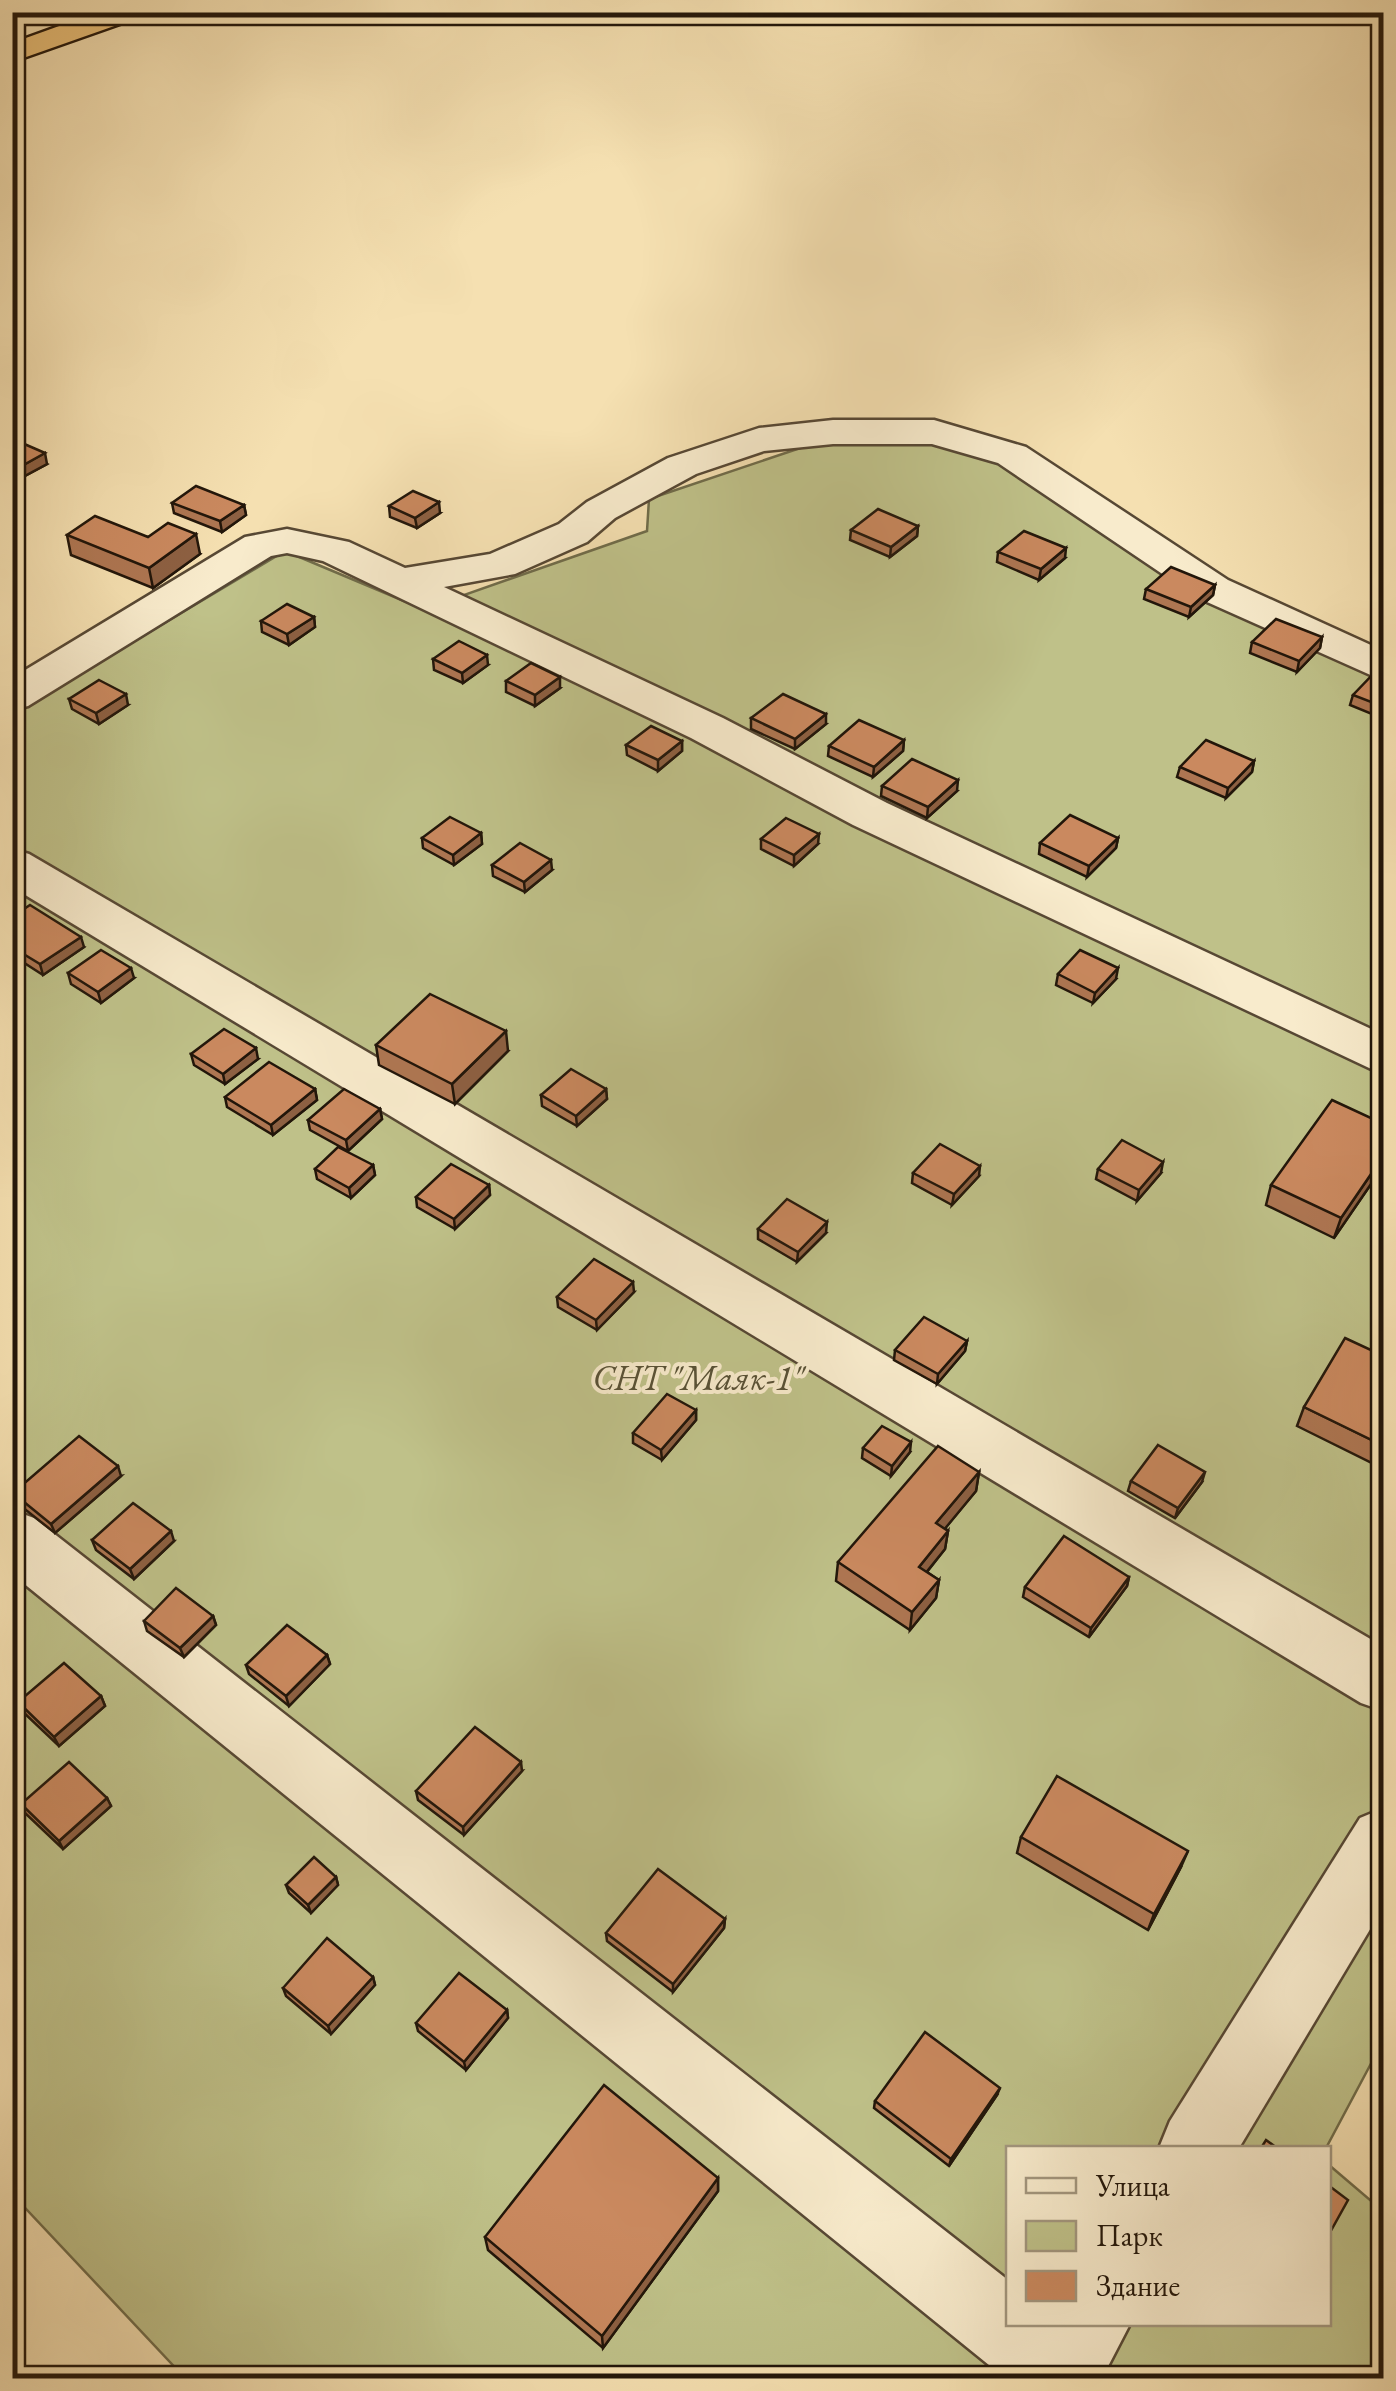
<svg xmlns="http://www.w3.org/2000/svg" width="1396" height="2391" font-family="'EB Garamond',serif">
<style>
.green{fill:#bfc189;stroke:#706c4a;stroke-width:2.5}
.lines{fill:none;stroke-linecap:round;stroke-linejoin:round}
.minor-casing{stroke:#574834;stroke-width:5}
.highway-casing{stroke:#22160a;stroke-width:5}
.minor{fill:#f8ebcc;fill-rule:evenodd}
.highway{fill:#eac078;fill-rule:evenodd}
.wall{fill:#ae7652;stroke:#22160a;stroke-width:2.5}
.shaded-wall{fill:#8d6042;stroke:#22160a;stroke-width:2.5}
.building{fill:#ca895f;stroke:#22160a;stroke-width:2.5}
.labels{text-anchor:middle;stroke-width:8;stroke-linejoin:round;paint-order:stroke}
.park-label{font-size:35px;font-style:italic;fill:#595236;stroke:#f8ebcc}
</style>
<rect width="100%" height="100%" fill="#f5e0b1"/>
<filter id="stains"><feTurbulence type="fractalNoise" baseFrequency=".002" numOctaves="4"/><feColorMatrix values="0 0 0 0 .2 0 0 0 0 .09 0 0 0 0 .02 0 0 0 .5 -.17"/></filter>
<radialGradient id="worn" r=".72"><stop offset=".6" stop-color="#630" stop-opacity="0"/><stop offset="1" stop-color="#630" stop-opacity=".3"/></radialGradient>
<!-- green -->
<polygon class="green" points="827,439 974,440 1383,673 1383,2041 1326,2148 1008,2148 1008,2324 1328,2324 1329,2165 1383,2211 1383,2378 185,2378 13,2195 12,714 285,551 435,614 461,596 647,531 649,499"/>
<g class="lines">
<defs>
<g id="minor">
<polygon points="833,420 934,420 1026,447 1228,580 1384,651 1384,681 1198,598 998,463 932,444 833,444 764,451 696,474 615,518 587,542 515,574 444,587 723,718 887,803 1384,1035 1384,1075 853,825 691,738 323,561 287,553 271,556 28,706 12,710 12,678 245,537 287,529 349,542 405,568 490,554 559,524 587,502 668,458 759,428"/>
<polygon points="12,849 29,854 1384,1647 1384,1711 1361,1703 12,887"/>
<polygon points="12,1510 34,1518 1008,2280 1008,2324 1130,2324 1102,2378 1005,2378 12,1574"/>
<polygon points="1384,1808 1384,1906 1239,2148 1159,2148 1170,2121 1360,1818"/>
</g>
<polygon id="highway" points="98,12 141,12 137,18 12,62 12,43"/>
</defs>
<!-- minor casing -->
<use href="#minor" class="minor-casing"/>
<!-- highway casing -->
<use href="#highway" class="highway-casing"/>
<!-- minor -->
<use href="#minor" class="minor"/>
<!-- highway -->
<use href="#highway" class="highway"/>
</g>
<!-- wall -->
<g class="wall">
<polygon points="12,448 47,464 21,478 12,474"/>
<polygon points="172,503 244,505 246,515 222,532 174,513"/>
<polygon points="389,506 440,513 417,528 390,517"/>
<polygon points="918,526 917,536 890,557 850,540 851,530"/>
<polygon points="67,535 148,537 200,554 153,588 71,555"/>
<polygon points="998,552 1065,558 1039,580 997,562"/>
<polygon points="1215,585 1213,595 1189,617 1144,599 1146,589"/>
<polygon points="314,617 315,627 289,645 262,632 261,621"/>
<polygon points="1322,637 1320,648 1297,672 1250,653 1252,642"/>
<polygon points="433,659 488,665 463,683 434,670"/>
<polygon points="1384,673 1384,719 1350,705 1353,695"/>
<polygon points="506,681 560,688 535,706 506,692"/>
<polygon points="69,699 128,705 99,724 72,709"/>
<polygon points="751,718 826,724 795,749 751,729"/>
<polygon points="904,740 903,751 873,777 828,756 829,746"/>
<polygon points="682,741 682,751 658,771 627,755 626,745"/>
<polygon points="1254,761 1252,772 1226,798 1177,777 1180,767"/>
<polygon points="882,786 957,791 927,818 881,796"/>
<polygon points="481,833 482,844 454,865 423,848 422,838"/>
<polygon points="1118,838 1116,848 1087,877 1039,854 1040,843"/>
<polygon points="761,839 818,844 794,866 761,849"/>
<polygon points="1384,863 1384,879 1378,877"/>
<polygon points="492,865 552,870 525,892 493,876"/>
<polygon points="12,917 84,947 43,975 12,955"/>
<polygon points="68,973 134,978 101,1003 71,984"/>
<polygon points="1058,974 1116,979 1093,1003 1056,985"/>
<polygon points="376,1045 508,1051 455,1104 379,1065"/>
<polygon points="191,1054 258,1059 225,1084 194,1065"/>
<polygon points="315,1089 317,1100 273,1135 227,1107 225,1097"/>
<polygon points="606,1089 607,1099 577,1126 542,1106 541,1095"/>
<polygon points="380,1109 382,1119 348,1151 310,1130 308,1120"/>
<polygon points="1384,1124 1384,1165 1334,1238 1266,1205 1271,1185"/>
<polygon points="373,1165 375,1175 351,1198 317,1179 315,1169"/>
<polygon points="1098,1169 1161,1173 1137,1201 1096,1179"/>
<polygon points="913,1173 979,1176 952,1205 912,1183"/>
<polygon points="489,1185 490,1195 455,1229 417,1207 416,1197"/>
<polygon points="758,1229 826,1233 797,1262 758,1239"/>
<polygon points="634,1292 597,1330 558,1307 557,1297"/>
<polygon points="967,1341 965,1351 937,1384 894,1360 895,1350"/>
<polygon points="1304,1407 1384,1446 1374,1464 1297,1426"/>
<polygon points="696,1410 696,1420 662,1460 633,1443 633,1433"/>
<polygon points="863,1448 910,1452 891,1476 862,1458"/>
<polygon points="979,1472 976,1491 945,1528 948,1531 945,1549 927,1572 939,1580 936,1598 910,1630 836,1581 838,1562"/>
<polygon points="121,1476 55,1533 17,1503 13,1493"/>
<polygon points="1131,1481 1202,1482 1175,1518 1128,1491"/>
<polygon points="92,1540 174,1541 134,1579 96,1550"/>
<polygon points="1129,1577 1127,1586 1089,1637 1023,1597 1025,1587"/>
<polygon points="213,1616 216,1625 184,1657 147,1631 144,1621"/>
<polygon points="327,1655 330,1664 289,1706 249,1674 246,1665"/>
<polygon points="101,1696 105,1706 59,1746 22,1711 18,1702"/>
<polygon points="522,1771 464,1835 418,1800 416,1791"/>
<polygon points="107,1798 111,1806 63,1849 25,1813 21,1804"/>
<polygon points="1021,1837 1181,1867 1148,1930 1017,1853"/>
<polygon points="336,1877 338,1885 311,1913 289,1893 286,1885"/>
<polygon points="725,1919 724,1928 673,1992 607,1941 606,1933"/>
<polygon points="373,1977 375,1985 331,2034 286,1996 283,1988"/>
<polygon points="507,2010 508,2018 466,2070 418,2031 416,2023"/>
<polygon points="997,2095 949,2166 874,2108 875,2101"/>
<polygon points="718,2178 718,2191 603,2348 488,2250 485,2237"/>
</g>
<!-- shaded-wall -->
<g class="shaded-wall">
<polygon points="45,453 47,464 21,478 18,468"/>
<polygon points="439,502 440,513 417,528 415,518"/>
<polygon points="244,505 246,515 222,532 220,521"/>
<polygon points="918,526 917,536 890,557 891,547"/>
<polygon points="196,534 200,554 153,588 149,568"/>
<polygon points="1066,548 1065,558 1039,580 1041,569"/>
<polygon points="1215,585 1213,595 1189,617 1191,607"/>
<polygon points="314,617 315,627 289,645 287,634"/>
<polygon points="1322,637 1320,648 1297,672 1299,661"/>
<polygon points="487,655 488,665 463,683 462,673"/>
<polygon points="560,677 560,688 535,706 535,695"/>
<polygon points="126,694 128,705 99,724 96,713"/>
<polygon points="826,714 826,724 795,749 795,739"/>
<polygon points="904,740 903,751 873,777 874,767"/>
<polygon points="682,741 682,751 658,771 658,760"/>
<polygon points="1254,761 1252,772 1226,798 1228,788"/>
<polygon points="958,780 957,791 927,818 928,807"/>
<polygon points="481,833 482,844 454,865 453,855"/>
<polygon points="819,834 818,844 794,866 794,855"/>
<polygon points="1118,838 1116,848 1087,877 1089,866"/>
<polygon points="551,860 552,870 525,892 524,882"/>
<polygon points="81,937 84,947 43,975 40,964"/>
<polygon points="131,968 134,978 101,1003 98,992"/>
<polygon points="1118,968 1116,979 1093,1003 1095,993"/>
<polygon points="506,1031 508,1051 455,1104 452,1084"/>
<polygon points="256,1048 258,1059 225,1084 223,1074"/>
<polygon points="315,1089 317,1100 273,1135 271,1125"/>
<polygon points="606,1089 607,1099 577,1126 576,1116"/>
<polygon points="380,1109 382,1119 348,1151 346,1140"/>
<polygon points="1384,1155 1384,1165 1334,1238 1341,1218"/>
<polygon points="1163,1162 1161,1173 1137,1201 1139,1190"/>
<polygon points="373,1165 375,1175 351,1198 349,1188"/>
<polygon points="980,1166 979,1176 952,1205 954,1194"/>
<polygon points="489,1185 490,1195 455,1229 454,1219"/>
<polygon points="827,1222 826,1233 797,1262 798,1252"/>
<polygon points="633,1282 634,1292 597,1330 596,1320"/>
<polygon points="967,1341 965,1351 937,1384 938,1374"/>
<polygon points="696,1410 696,1420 662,1460 661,1450"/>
<polygon points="911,1442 910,1452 891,1476 892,1466"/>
<polygon points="118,1466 121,1476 55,1533 51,1524"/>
<polygon points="979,1472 976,1491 934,1542 936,1523"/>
<polygon points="1205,1472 1202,1482 1175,1518 1178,1508"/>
<polygon points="171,1531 174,1541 134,1579 130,1569"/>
<polygon points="948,1531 945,1549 916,1585 919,1567"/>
<polygon points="1129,1577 1127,1586 1089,1637 1091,1628"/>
<polygon points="939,1580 936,1598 910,1630 912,1612"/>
<polygon points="213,1616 216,1625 184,1657 180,1648"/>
<polygon points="327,1655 330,1664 289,1706 286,1696"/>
<polygon points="101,1696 105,1706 59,1746 54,1737"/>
<polygon points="521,1762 522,1771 464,1835 463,1827"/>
<polygon points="107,1798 111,1806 63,1849 59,1841"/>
<polygon points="1188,1851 1181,1867 1148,1930 1154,1914"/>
<polygon points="336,1877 338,1885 311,1913 308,1905"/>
<polygon points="725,1919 724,1928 673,1992 673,1984"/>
<polygon points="373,1977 375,1985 331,2034 328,2026"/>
<polygon points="507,2010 508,2018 466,2070 464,2062"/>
<polygon points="1000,2088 997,2095 949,2166 951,2159"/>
<polygon points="718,2178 718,2191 603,2348 602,2336"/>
</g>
<!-- building -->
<g class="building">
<polygon points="22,443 45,453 18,468 12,465 12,448"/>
<polygon points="196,486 244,505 220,521 172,503"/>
<polygon points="413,491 439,502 415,518 389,506"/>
<polygon points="878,509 918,526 891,547 851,530"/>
<polygon points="95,516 148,537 168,523 196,534 149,568 67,535"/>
<polygon points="1024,531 1066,548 1041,569 998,552"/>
<polygon points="1171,567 1215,585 1191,607 1146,589"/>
<polygon points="287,604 314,617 287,634 261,621"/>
<polygon points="1276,619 1322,637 1299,661 1252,642"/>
<polygon points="459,641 487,655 462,673 433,659"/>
<polygon points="531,663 560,677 535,695 506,681"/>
<polygon points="1377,670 1384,673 1384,707 1353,695"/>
<polygon points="99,680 126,694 96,713 69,699"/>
<polygon points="783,694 826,714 795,739 751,718"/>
<polygon points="859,720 904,740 874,767 829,746"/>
<polygon points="651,726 682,741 658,760 626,745"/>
<polygon points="1206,740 1254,761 1228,788 1180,767"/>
<polygon points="912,759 958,780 928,807 882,786"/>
<polygon points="1070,815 1118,838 1089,866 1040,843"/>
<polygon points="450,817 481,833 453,855 422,838"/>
<polygon points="786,818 819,834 794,855 761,839"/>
<polygon points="520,843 551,860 524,882 492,865"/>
<polygon points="30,905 81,937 40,964 12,947 12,917"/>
<polygon points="101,950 131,968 98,992 68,973"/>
<polygon points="1080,950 1118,968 1095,993 1058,974"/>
<polygon points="430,994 506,1031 452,1084 376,1045"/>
<polygon points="224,1029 256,1048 223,1074 191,1054"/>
<polygon points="269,1062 315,1089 271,1125 225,1097"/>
<polygon points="571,1069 606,1089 576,1116 541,1095"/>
<polygon points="344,1089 380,1109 346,1140 308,1120"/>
<polygon points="1332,1100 1384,1124 1384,1155 1341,1218 1271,1185"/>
<polygon points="1122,1140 1163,1162 1139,1190 1098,1169"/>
<polygon points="940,1144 980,1166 954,1194 913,1173"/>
<polygon points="338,1147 373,1165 349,1188 315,1169"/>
<polygon points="451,1164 489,1185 454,1219 416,1197"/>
<polygon points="787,1199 827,1222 798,1252 758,1229"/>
<polygon points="594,1259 633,1282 596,1320 557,1297"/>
<polygon points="924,1317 967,1341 938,1374 895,1350"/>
<polygon points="1345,1338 1384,1356 1384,1441 1382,1445 1304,1407"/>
<polygon points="667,1394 696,1410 661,1450 633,1433"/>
<polygon points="882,1426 911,1442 892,1466 863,1448"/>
<polygon points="79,1436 118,1466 51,1524 13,1493"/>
<polygon points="1158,1445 1205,1472 1178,1508 1131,1481"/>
<polygon points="938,1446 979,1472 936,1523 948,1531 919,1567 939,1580 912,1612 838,1562"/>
<polygon points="133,1503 171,1531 130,1569 92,1540"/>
<polygon points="1064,1536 1129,1577 1091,1628 1025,1587"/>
<polygon points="176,1588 213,1616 180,1648 144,1621"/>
<polygon points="287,1625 327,1655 286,1696 246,1665"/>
<polygon points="64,1663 101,1696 54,1737 18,1702"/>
<polygon points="475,1727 521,1762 463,1827 416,1791"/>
<polygon points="69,1762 107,1798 59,1841 21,1804"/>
<polygon points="1057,1776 1188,1851 1154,1914 1021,1837"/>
<polygon points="314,1857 336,1877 308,1905 286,1885"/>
<polygon points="658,1869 725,1919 673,1984 606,1933"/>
<polygon points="327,1938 373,1977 328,2026 283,1988"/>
<polygon points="459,1973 507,2010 464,2062 416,2023"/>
<polygon points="925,2032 1000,2088 951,2159 875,2101"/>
<polygon points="604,2085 718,2178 602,2336 485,2237"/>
<polygon points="1266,2140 1277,2148 1261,2148"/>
<polygon points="1328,2185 1348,2200 1328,2236"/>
</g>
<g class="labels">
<!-- park labels -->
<g class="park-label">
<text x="698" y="1390">СНТ "Маяк-1"</text>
</g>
</g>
<!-- margin -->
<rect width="1396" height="2391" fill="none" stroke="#f5e0b1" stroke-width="50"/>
<rect x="15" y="15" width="1366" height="2361" fill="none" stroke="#22160a" stroke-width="5"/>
<rect x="25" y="25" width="1346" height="2341" fill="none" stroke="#22160a" stroke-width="2.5"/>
<!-- legend -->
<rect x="1006" y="2146" width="325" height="180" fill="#f8ebcc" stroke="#a2967e" stroke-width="2.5"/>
<rect x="1026" y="2178" width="50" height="15" fill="#f8ebcc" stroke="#a2967e" stroke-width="2.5"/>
<text x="1096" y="2196" font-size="30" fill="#22160a">Улица</text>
<rect x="1026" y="2221" width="50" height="30" fill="#bfc189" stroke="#a2967e" stroke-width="2.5"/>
<text x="1096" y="2246" font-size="30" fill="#22160a">Парк</text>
<rect x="1026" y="2271" width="50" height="30" fill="#ca895f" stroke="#a2967e" stroke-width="2.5"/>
<text x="1096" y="2296" font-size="30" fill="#22160a">Здание</text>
<rect width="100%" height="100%" filter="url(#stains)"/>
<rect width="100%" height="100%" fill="url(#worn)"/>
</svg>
